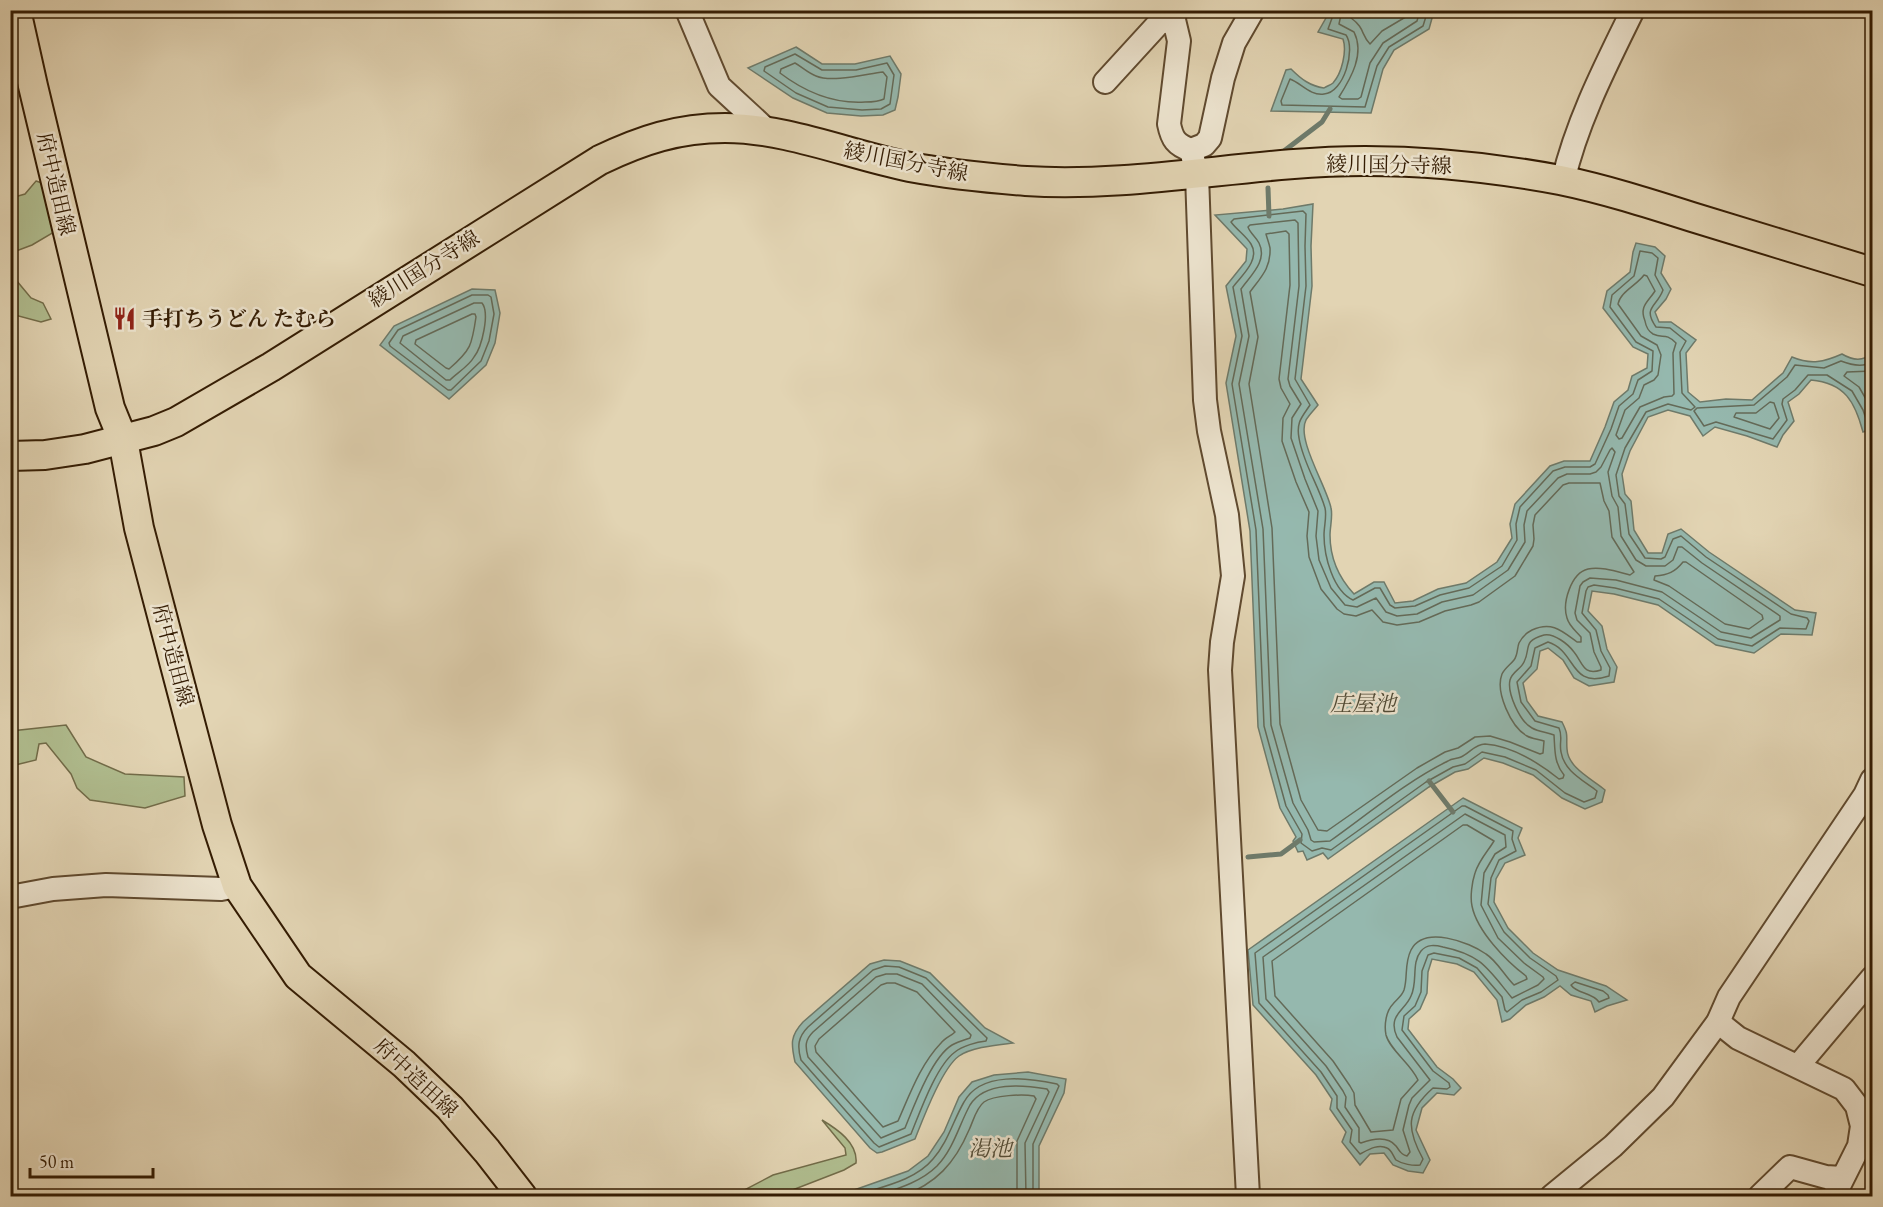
<svg xmlns="http://www.w3.org/2000/svg" width="1883" height="1207" font-family="'EB Garamond','Noto Serif JP',serif">
<style>
.green{fill:#b0bd8f;stroke:#726c49;stroke-width:1.5}
.water{fill:#95b8ae;stroke:#6e7a6a;stroke-width:1.5}
.lines{fill:none;stroke-linecap:round;stroke-linejoin:round}
.shore{stroke:#646a58;stroke-width:1.5}
.stream{stroke:#6e7a6a;stroke-width:5}
.minor-casing{stroke:#604a2f;stroke-width:26}
.major-casing{stroke:#341c03;stroke-width:32}
.minor{stroke:#ece3ce;stroke-width:22}
.major{stroke:#e2d4b3;stroke-width:28}
.labels{text-anchor:middle;stroke-width:5;stroke-linejoin:round;paint-order:stroke}
.street-label{font-size:21px;fill:#341c03;stroke:#ece3ce}
.poi-label{font-size:21px;font-weight:bold;fill:#341c03;stroke:#ece3ce;text-anchor:start}
.water-label{font-size:22px;font-style:italic;fill:#514b36;stroke:#ece3ce}
</style>
<rect width="100%" height="100%" fill="#e2d4b3"/>
<filter id="stains"><feTurbulence type="fractalNoise" baseFrequency=".00333" numOctaves="4"/><feColorMatrix values="0 0 0 0 .2 0 0 0 0 .09 0 0 0 0 .02 0 0 0 .5 -.17"/></filter>
<radialGradient id="worn" r=".72"><stop offset=".6" stop-color="#630" stop-opacity="0"/><stop offset="1" stop-color="#630" stop-opacity=".3"/></radialGradient>
<!-- green -->
<g class="green">
<polygon points="36,181 51,186 61,228 32,245 11,253 11,198 25,194"/>
<polygon points="11,278 16,280 31,298 43,303 51,319 41,322 11,314"/>
<polygon points="66,725 86,757 125,774 184,777 185,796 145,808 90,800 77,788 71,774 46,743 39,744 36,760 11,766 11,731"/>
<path d="M822,1120C837,1129 858,1143 856,1163L844,1170L777,1196H733L773,1175L846,1155L845,1148Z"/>
</g>
<!-- water -->
<g class="water">
<path d="M1330,11H1434L1429,29L1394,50L1383,69L1371,113L1271,111L1286,70L1291,69C1301,79 1310,86 1324,88C1327,86 1331,85 1333,83C1342,73 1347,51 1343,39L1318,32Z"/>
<polygon points="796,47 822,64 855,64 890,56 901,74 898,97 895,110 883,115 861,116 827,113 793,98 748,68"/>
<path d="M1313,204L1311,246L1312,286L1301,379L1318,405C1314,410 1309,415 1306,420C1296,439 1327,487 1331,508C1333,516 1330,527 1330,535C1330,558 1339,578 1354,594L1374,582H1384L1395,603L1413,601L1438,589L1466,583L1497,562L1512,538L1510,524L1515,504L1550,466L1564,461H1590L1605,427L1614,402L1628,390L1632,376L1647,368L1648,354L1633,347L1603,308L1607,291L1630,272L1633,252L1636,243L1655,247L1665,256L1661,273L1671,289L1666,299L1655,312L1659,322H1671L1696,340L1686,353L1688,392L1700,402L1726,399L1752,400L1783,373L1792,357C1811,365 1824,362 1842,354C1852,360 1863,362 1872,353V429L1863,432C1855,402 1845,383 1811,380L1799,394L1788,402L1794,421L1783,435L1777,447L1747,436L1715,427L1703,436L1690,416L1668,410L1648,417L1630,451L1622,474L1625,494L1631,501L1634,530L1648,553H1662L1668,534L1681,529L1709,552L1795,610L1816,613L1812,635L1781,634L1754,653L1716,645L1658,605L1614,594L1592,591L1588,611L1602,626L1607,649L1617,667L1614,682L1589,686L1574,678L1563,660L1548,648L1540,651L1537,669L1523,683L1527,701L1538,716L1562,722C1569,736 1566,735 1567,749C1568,768 1592,779 1605,790L1602,802L1585,809L1562,798L1533,775L1503,763L1484,758L1468,769L1455,772L1429,787L1328,859L1323,853L1307,860L1303,851L1298,852L1293,841L1296,837L1280,808L1258,727L1250,531L1226,383L1236,336L1226,286L1246,261L1247,249L1215,215L1283,209Z"/>
<polygon points="472,289 495,290 500,313 495,343 486,365 449,399 380,345 394,326"/>
<polygon points="1463,798 1522,828 1518,838 1525,855 1505,863 1496,879 1494,902 1508,928 1533,953 1558,970 1606,986 1627,1000 1607,1006 1595,1012 1591,1001 1571,995 1560,986 1544,997 1526,1005 1510,1019 1502,1022 1497,1000 1474,972 1457,964 1432,959 1428,972 1427,993 1420,1009 1409,1019 1408,1029 1437,1067 1453,1079 1461,1088 1454,1095 1437,1093 1422,1108 1416,1130 1430,1160 1423,1173 1408,1171 1393,1165 1384,1153 1370,1154 1360,1165 1342,1142 1346,1132 1330,1109 1332,1099 1316,1075 1253,1005 1248,950"/>
<path d="M884,960L900,961L930,973L985,1028L1013,1043C997,1045 972,1047 959,1056C942,1068 923,1119 915,1139L882,1152L877,1153L870,1148L795,1062C791,1044 790,1036 803,1022L870,964Z"/>
<polygon points="1028,1072 1066,1079 1064,1093 1039,1146 1039,1196 837,1196 908,1171 928,1156 944,1132 959,1097 972,1082 994,1075"/>
</g>
<g class="lines">
<!-- shore -->
<g class="shore">
<path d="M1335,10L1328,29L1346,35C1356,49 1344,93 1324,94C1310,96 1301,83 1290,79L1281,101L1282,105L1365,107L1377,66L1389,47L1423,26L1428,10"/>
<path d="M1342,10L1339,24L1354,32C1365,54 1351,78 1339,97L1342,99H1358L1361,97L1370,63L1383,43L1417,21L1420,10"/>
<path d="M1351,10V18C1365,28 1361,35 1370,44L1382,31L1409,15L1411,10"/>
<polygon points="795,54 822,70 856,70 887,63 894,75 890,104 881,109 862,110 828,107 796,93 764,71 765,67"/>
<path d="M795,63C802,67 808,73 816,76C832,83 866,74 883,72L887,77L884,99C878,102 872,102 865,102C833,104 805,92 780,73L781,69Z"/>
<path d="M1303,211L1306,214L1305,246L1306,286L1295,379L1310,405C1302,417 1296,422 1299,438C1303,463 1318,484 1325,508C1327,516 1324,526 1324,535C1324,556 1333,591 1353,600L1375,588H1380L1390,605L1395,608L1415,606L1440,595L1469,588L1502,566L1517,540L1516,524L1520,507L1553,471L1565,467H1590L1595,464L1611,429L1619,406L1633,394L1638,380L1652,371L1653,351L1636,342L1610,307L1612,295L1634,276L1640,251L1652,253L1658,258L1655,275L1663,290C1657,307 1642,307 1656,327L1670,328L1686,341L1680,352L1682,393L1695,407L1691,410L1668,404L1646,412L1625,448L1616,475L1619,496L1625,504L1629,534L1645,558L1661,559L1665,557L1673,539L1681,536L1706,557L1791,614L1807,618L1809,621L1806,629L1780,628L1752,646L1718,639L1659,599L1615,588L1594,585L1588,587L1586,591L1582,613L1596,630L1601,651L1610,668L1609,676C1569,689 1577,651 1548,642L1535,648L1531,666L1517,682L1521,702L1535,721L1559,728C1563,737 1559,743 1561,752C1564,771 1583,780 1597,791L1595,798L1584,802L1565,793L1536,770L1505,757L1482,752L1465,764L1453,767L1426,782L1331,850L1322,848L1312,851L1301,843L1302,834L1286,806L1264,726L1256,530L1232,384L1242,336L1233,287C1240,277 1261,260 1251,244C1246,236 1237,230 1231,222L1234,219Z"/>
<path d="M1295,220L1298,223L1299,286L1288,379L1290,386L1301,404L1292,418L1291,438L1305,479L1318,511L1316,536L1319,560L1331,588L1345,605L1357,607L1376,598L1386,612L1397,616L1417,614L1442,602L1473,595L1508,570L1525,542L1524,525L1527,511L1558,478L1567,474H1590L1596,472L1601,467L1610,450L1612,448L1615,452L1608,472L1612,496L1618,507L1621,536L1636,560L1646,566H1665L1673,560L1678,547H1682L1702,563L1780,616V620L1751,638L1721,632L1662,592L1616,580L1590,578L1583,582L1580,586L1575,613L1577,620L1590,633L1594,652L1601,667V670C1583,676 1583,663 1574,652C1568,644 1554,633 1544,635C1522,641 1531,649 1524,662C1521,669 1512,672 1510,680C1507,693 1520,722 1532,728C1539,732 1547,732 1554,735C1555,750 1554,763 1564,775L1563,778L1559,779C1539,763 1512,746 1485,744C1475,744 1470,753 1461,757C1457,759 1452,758 1448,761C1407,781 1368,814 1330,841L1314,842L1311,840L1308,830L1293,803L1271,725L1263,529L1239,384L1249,336L1241,289C1250,276 1268,261 1259,243C1256,237 1250,233 1248,227L1250,225Z"/>
<path d="M1286,231L1289,234L1290,285L1279,379L1281,388L1290,404L1283,418L1282,441L1296,482L1309,512L1307,536L1309,557L1321,589L1337,609L1344,614L1356,616L1372,610L1383,622L1397,625L1419,622L1445,611L1471,605L1479,602L1515,576L1533,546L1534,539L1533,525L1535,515L1563,485L1569,483H1600L1604,501L1609,511L1612,537L1634,572L1630,575C1618,572 1601,566 1588,569C1571,573 1562,603 1567,618C1569,626 1576,631 1581,637V642H1577C1562,631 1552,621 1532,630C1526,633 1522,637 1519,643C1517,648 1518,655 1514,660C1510,665 1505,668 1502,674C1495,692 1511,727 1527,736C1532,739 1539,739 1544,741L1543,753L1540,754L1510,742L1490,736L1475,737L1458,748L1445,752L1417,768L1327,831L1318,830L1301,800L1280,724L1272,528L1249,384L1258,337L1250,292C1261,277 1271,268 1270,248C1269,243 1267,238 1266,234Z"/>
<path d="M1644,275L1647,276L1655,291C1648,302 1639,306 1645,321C1646,327 1648,331 1653,334C1663,339 1665,332 1676,343L1673,353L1674,394L1672,396L1664,397L1640,407L1622,438L1619,439L1616,435L1625,410L1639,398L1644,385L1654,380L1658,375L1661,355L1657,345L1641,336L1618,304C1620,292 1637,285 1644,275Z"/>
<polygon points="472,295 488,295 491,297 494,314 489,341 481,361 451,390 448,390 390,346 389,343 398,330"/>
<path d="M474,303H482C490,313 482,347 474,357C469,366 457,373 450,380H446L400,343L403,336Z"/>
<path d="M472,314H475L476,317C472,345 471,350 449,369L446,368L415,344L416,340Z"/>
<path d="M1872,362C1862,368 1851,365 1841,361L1824,368L1795,365L1787,377L1754,405L1697,408L1694,411L1704,426L1716,422L1773,439L1787,420L1782,404L1783,399L1795,390L1808,375H1827L1852,391L1863,410L1867,422L1872,424"/>
<polyline points="1872,371 1847,372 1844,376 1859,387 1870,406 1872,415"/>
<polygon points="1770,402 1774,403 1779,418 1770,429 1734,417 1736,413 1756,413"/>
<path d="M1683,562H1686L1762,615L1763,619L1749,629L1725,624L1669,586L1654,580L1655,576C1668,575 1675,572 1683,562Z"/>
<path d="M1462,806H1465L1513,831L1512,839L1516,851L1499,860L1491,878L1488,904L1504,932L1530,958L1556,976L1558,980L1541,992L1522,1000L1507,1012L1505,1010L1502,997L1477,968L1459,958L1434,953L1428,955L1422,971L1421,992L1415,1006L1404,1016L1402,1030L1433,1071L1449,1083L1450,1087L1447,1089L1433,1088C1406,1112 1406,1128 1423,1159L1420,1165C1413,1166 1402,1164 1396,1160C1393,1156 1392,1150 1387,1148C1378,1143 1366,1151 1360,1154L1350,1142L1352,1130L1337,1108V1096L1321,1072L1259,1003L1255,953Z"/>
<path d="M1465,814L1505,835L1506,847L1495,854L1484,873L1481,905L1498,938L1524,963L1543,977L1544,979L1538,985L1512,998C1488,969 1482,955 1443,947C1435,945 1427,944 1421,951C1411,963 1418,982 1411,996C1405,1011 1387,1015 1397,1037L1430,1080L1412,1098L1409,1105L1403,1130L1410,1152L1407,1156C1400,1154 1400,1151 1396,1146C1388,1136 1372,1139 1361,1143L1359,1142V1128L1345,1107L1346,1097L1343,1091L1326,1066L1266,999L1263,957Z"/>
<path d="M1463,825H1467L1494,841C1488,851 1479,860 1475,873C1472,882 1470,897 1472,906C1477,931 1506,961 1526,976L1527,979L1514,985C1504,975 1497,961 1486,954C1469,942 1424,925 1411,950C1404,964 1408,977 1404,990C1402,996 1397,999 1393,1004C1386,1011 1384,1025 1386,1035C1390,1050 1411,1064 1418,1080L1401,1099L1393,1130L1371,1132L1355,1105L1354,1093L1350,1086L1333,1061L1275,996L1272,961Z"/>
<path d="M885,966L899,967L926,978L987,1038L986,1041C977,1042 962,1046 955,1052C936,1066 920,1112 911,1134L879,1147L874,1143L801,1060C797,1046 798,1037 808,1027L873,970Z"/>
<path d="M886,974H897L922,984L971,1035L970,1038C964,1040 957,1042 952,1045C932,1057 914,1106 905,1128L881,1138L808,1057C805,1046 805,1040 813,1032L876,977Z"/>
<path d="M1575,982L1603,991L1608,995L1609,998L1599,1002C1592,992 1577,994 1571,985Z"/>
<path d="M887,983H895L917,992L955,1032C951,1036 945,1038 941,1043C920,1065 910,1094 898,1121L883,1127L816,1052L815,1046L819,1039L881,985Z"/>
<path d="M854,1196C880,1187 915,1181 933,1159C948,1142 953,1121 964,1102C981,1071 1028,1078 1057,1084L1059,1086L1033,1144V1196"/>
<path d="M876,1196C897,1189 921,1182 937,1166C954,1148 959,1125 970,1105C985,1081 1023,1085 1047,1089L1049,1092L1025,1143L1026,1196"/>
<path d="M902,1196C936,1184 955,1163 969,1130C973,1122 976,1108 984,1102C994,1095 1023,1094 1034,1096L1036,1099L1017,1141V1196"/>
</g>
<!-- stream -->
<g class="stream">
<polyline points="1280,154 1322,122 1330,109"/>
<polyline points="1268,188 1269,216"/>
<polyline points="1429,781 1453,812"/>
<polyline points="1248,857 1281,854 1300,840"/>
</g>
<defs>
<g id="minor">
<polyline points="687,10 719,86 772,135"/>
<path d="M1175,10L1174,20L1179,41L1169,124C1172,139 1176,145 1191,150L1197,175L1205,400L1209,431L1227,515L1233,576L1222,642L1220,670L1248,1196"/>
<polyline points="1105,82 1159,23 1174,20"/>
<polyline points="1191,150 1204,145 1210,138 1223,78 1234,43 1253,10"/>
<path d="M1563,181C1577,121 1606,65 1633,10"/>
<polyline points="10,897 53,889 106,885 221,889 237,886"/>
<polyline points="1718,1022 1738,1038 1844,1089 1857,1106 1862,1126 1859,1146 1834,1196"/>
<polyline points="1798,1066 1872,978"/>
<polyline points="1552,1196 1613,1146 1663,1097 1718,1022 1729,997 1865,795 1872,780"/>
<polyline points="1760,1196 1790,1167 1826,1177 1842,1178"/>
</g>
<g id="major">
<polyline points="16,10 33,86 110,408 123,440 139,528 217,825 237,886 298,976 404,1064 450,1108 487,1151 522,1196"/>
<path d="M10,456L45,455L85,449L154,431L176,422L271,367L600,160C642,140 678,128 725,128C787,128 850,155 910,167C948,174 987,178 1026,181C1140,188 1252,161 1365,161C1430,161 1496,168 1560,180C1604,189 1648,203 1692,217C1752,235 1812,254 1872,272"/>
</g>
</defs>
<!-- minor casing -->
<use href="#minor" class="minor-casing"/>
<!-- major casing -->
<use href="#major" class="major-casing"/>
<!-- minor -->
<use href="#minor" class="minor"/>
<!-- major -->
<use href="#major" class="major"/>
</g>
<!-- icons -->
<defs>
<symbol id="restaurant-bare" viewBox="-9 -9 18 18"><path d="M-5-6h1v4h1v-4h1v4h1v-4h1v5L-1.5 .5V6h-2V.5L-5-1ZM5-6V6H3V1.5H1.5Q1.5-4 5-6Z" fill="#8f2418" stroke="#ece3ce" stroke-width="2.5" paint-order="stroke"/></symbol>
</defs>
<g fill-rule="evenodd">
<use href="#restaurant-bare" x="108" y="302" width="33" height="33"/>
</g>
<g class="labels">
<!-- street labels -->
<g class="street-label">
<text transform="translate(906 162) rotate(11)" y="7">綾川国分寺線</text>
<text transform="translate(1389 165) rotate(1)" y="7">綾川国分寺線</text>
<text transform="translate(56 184) rotate(77)" y="7">府中造田線</text>
<text transform="translate(424 269) rotate(-32)" y="7">綾川国分寺線</text>
<text transform="translate(173 655) rotate(75)" y="7">府中造田線</text>
<text transform="translate(416 1078) rotate(43)" y="7">府中造田線</text>
</g>
<!-- poi labels -->
<g class="poi-label">
<text x="142" y="326">手打ちうどん たむら</text>
</g>
<!-- water labels -->
<g class="water-label">
<text x="1363" y="711">庄屋池</text>
<text x="990" y="1156">渇池</text>
</g>
</g>
<!-- margin -->
<rect width="1883" height="1207" fill="none" stroke="#e2d4b3" stroke-width="36"/>
<rect x="12" y="12" width="1859" height="1183" fill="none" stroke="#341c03" stroke-width="3"/>
<rect x="18" y="18" width="1847" height="1171" fill="none" stroke="#341c03" stroke-width="1.5"/>
<!-- scale -->
<path d="M30 1168v9h123v-9" fill="none" stroke="#341c03" stroke-width="3"/>
<text x="39" y="1168" font-size="18" fill="#341c03" stroke="#ece3ce" stroke-width="4.5" paint-order="stroke">50 m</text>
<rect width="100%" height="100%" filter="url(#stains)"/>
<rect width="100%" height="100%" fill="url(#worn)"/>
</svg>
